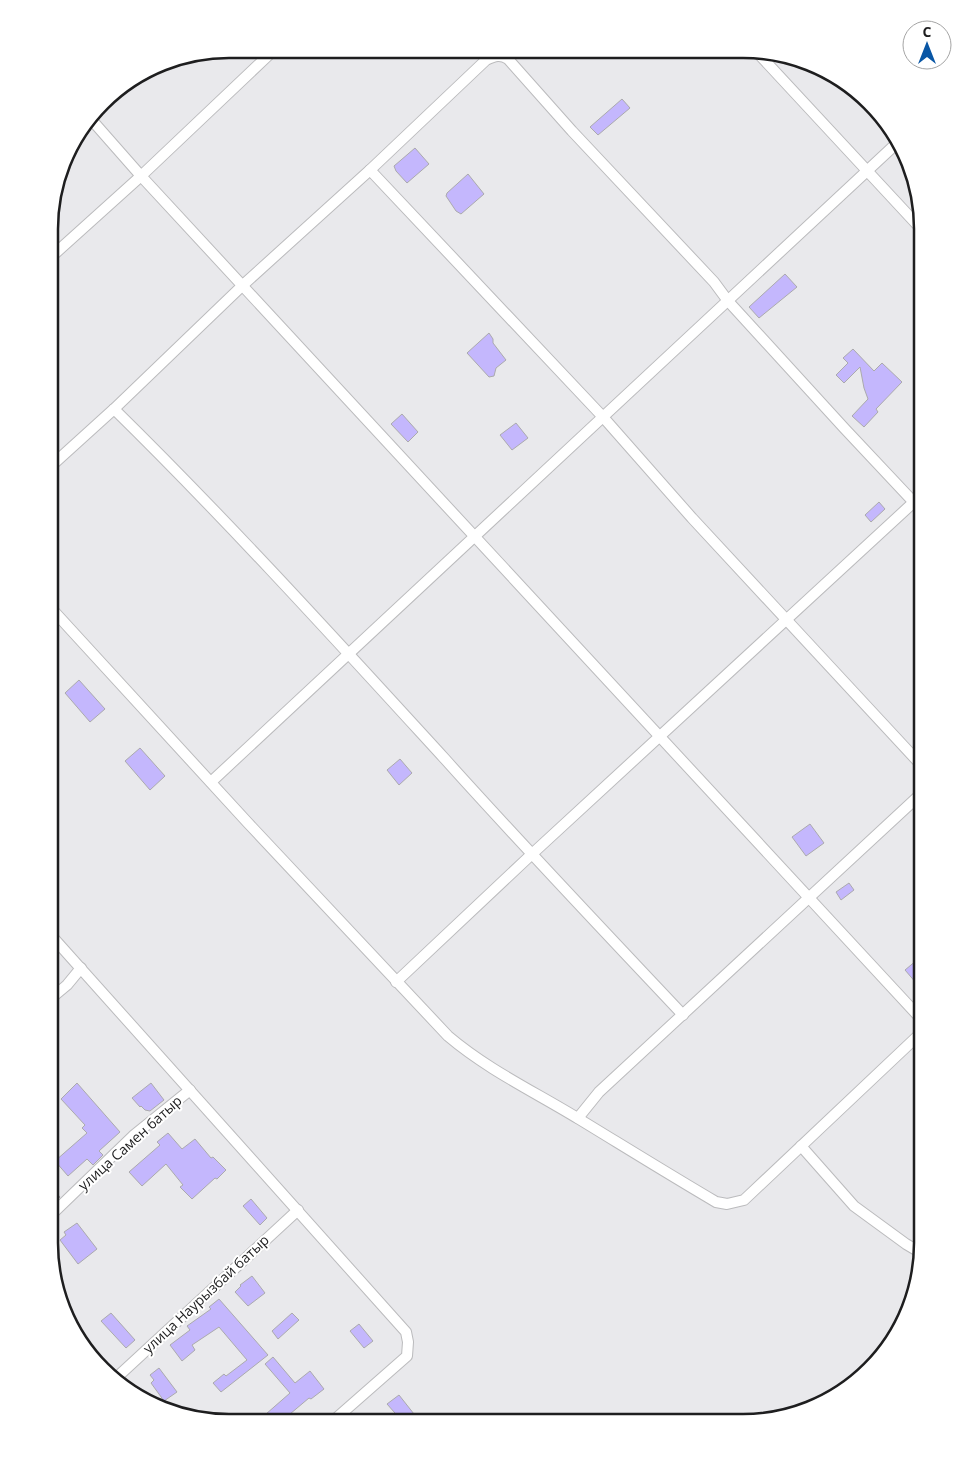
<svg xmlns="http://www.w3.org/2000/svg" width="972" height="1471" font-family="'Open Sans',sans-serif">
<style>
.building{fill:#c4b7fd;stroke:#abaaad}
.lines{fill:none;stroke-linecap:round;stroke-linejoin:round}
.minor-casing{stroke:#bbbbbd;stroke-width:12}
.minor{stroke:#fff;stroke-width:10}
.labels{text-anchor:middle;stroke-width:4;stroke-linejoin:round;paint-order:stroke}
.street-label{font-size:14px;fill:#1e1e1f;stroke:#fff}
.rim{fill:none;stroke:#1e1e1f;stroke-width:2.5}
</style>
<rect width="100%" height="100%" fill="#e9e9ec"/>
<!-- building -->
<g class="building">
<polygon points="622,99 630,108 598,135 590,127"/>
<polygon points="415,148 429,164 407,183 396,171 394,166"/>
<polygon points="468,174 484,194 461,214 456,211 446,196 447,193"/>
<polygon points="785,274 797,287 759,318 749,307"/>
<polygon points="489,333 493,339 493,343 506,360 496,368 494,376 489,377 467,353"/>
<polygon points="853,349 874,371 882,363 902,382 876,409 878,412 864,427 852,416 868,399 864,388 860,367 844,383 836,375 848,363 843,358"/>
<polygon points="402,414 418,432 408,442 391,424"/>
<polygon points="516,423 528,438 512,450 500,435"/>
<polygon points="879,502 885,509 871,522 865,515"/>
<polygon points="79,680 105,709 90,722 65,693"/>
<polygon points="140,748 165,776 150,790 125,761"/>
<polygon points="400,759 412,773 399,785 387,770"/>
<polygon points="810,824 824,843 806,856 792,837"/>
<polygon points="849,883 854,890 841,900 836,892"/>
<polygon points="923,955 923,991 905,970"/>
<polygon points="77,1083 120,1132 99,1151 103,1155 93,1165 87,1159 68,1176 55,1161 87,1133 82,1128 85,1125 61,1099"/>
<polygon points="151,1083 164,1100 150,1111 145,1110 141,1106 140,1107 132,1098"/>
<polygon points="168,1133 182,1149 195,1139 211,1158 213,1157 226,1170 217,1179 215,1178 192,1199 180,1187 183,1185 166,1164 142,1186 129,1172 160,1145 157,1142"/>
<polygon points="49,1185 60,1197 49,1208"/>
<polygon points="251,1199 267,1218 260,1225 243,1206"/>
<polygon points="77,1223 97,1249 78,1264 60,1240 66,1235 64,1232"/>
<polygon points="252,1276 265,1293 248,1306 235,1292 241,1286 240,1285"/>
<polygon points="219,1299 268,1355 221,1392 213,1383 224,1374 226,1376 247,1360 219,1327 192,1345 195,1350 182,1361 170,1345 190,1330 187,1326 211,1309 209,1307"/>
<polygon points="111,1313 135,1340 126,1348 101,1321"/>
<polygon points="292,1313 299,1320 278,1339 272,1331"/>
<polygon points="359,1324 373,1341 364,1348 350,1331"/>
<polygon points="273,1357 295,1383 310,1371 324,1389 311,1399 309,1398 290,1414 296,1421 258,1421 290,1393 265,1364"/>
<polygon points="159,1368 177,1392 164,1401 151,1383 154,1380 150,1375"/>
<polygon points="399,1395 414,1414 412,1416 416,1421 402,1421 387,1404"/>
</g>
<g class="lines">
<defs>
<g id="minor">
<polyline points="755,50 923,231"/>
<polyline points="90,118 141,176 923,1021"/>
<polyline points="370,170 603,417 692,518 923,767"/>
<polyline points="50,258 141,176 275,49"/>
<path d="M114,409C228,521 336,640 444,758C522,845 603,930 683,1015"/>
<path d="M50,467L114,409L243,285L370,170L486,60C495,56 500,54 508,59L572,131L714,282L728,301L845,429L923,512"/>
<path d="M50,607L248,823L448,1036C488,1070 535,1092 579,1119C625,1147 670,1175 716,1202L727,1204L744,1200L923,1031"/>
<polyline points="211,782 897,143"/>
<polyline points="49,933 406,1332 408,1342 407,1356 333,1421"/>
<polyline points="396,982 532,854 914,502"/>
<polyline points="49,1000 67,985 81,968"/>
<polyline points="578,1118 599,1092 923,792"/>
<polyline points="801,1146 854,1206 906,1244 923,1254"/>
<polyline points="49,1217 133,1136 190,1090"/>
<polyline points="115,1379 298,1210"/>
</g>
</defs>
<!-- minor casing -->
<use href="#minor" class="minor-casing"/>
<!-- minor -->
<use href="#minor" class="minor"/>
</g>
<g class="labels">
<!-- street labels -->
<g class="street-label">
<text transform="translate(130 1143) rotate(-42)" y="5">улица Самен батыр</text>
<text transform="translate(206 1294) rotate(-43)" y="5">улица Наурызбай батыр</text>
</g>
</g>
<!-- crop -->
<path d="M0 0H972V1471H0ZM229 58H743A171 171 0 0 1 914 229V1243A171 171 0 0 1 743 1414H229A171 171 0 0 1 58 1243V229A171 171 0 0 1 229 58Z" fill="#fff" fill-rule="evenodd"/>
<path class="rim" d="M229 58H743A171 171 0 0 1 914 229V1243A171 171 0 0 1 743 1414H229A171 171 0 0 1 58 1243V229A171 171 0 0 1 229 58Z"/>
<!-- north arrow -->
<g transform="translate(927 45)"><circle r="24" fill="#ffffff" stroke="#a5a5a5"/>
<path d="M0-4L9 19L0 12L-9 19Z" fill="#0956a5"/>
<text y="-8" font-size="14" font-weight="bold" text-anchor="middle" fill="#1e1e1f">С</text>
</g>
</svg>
